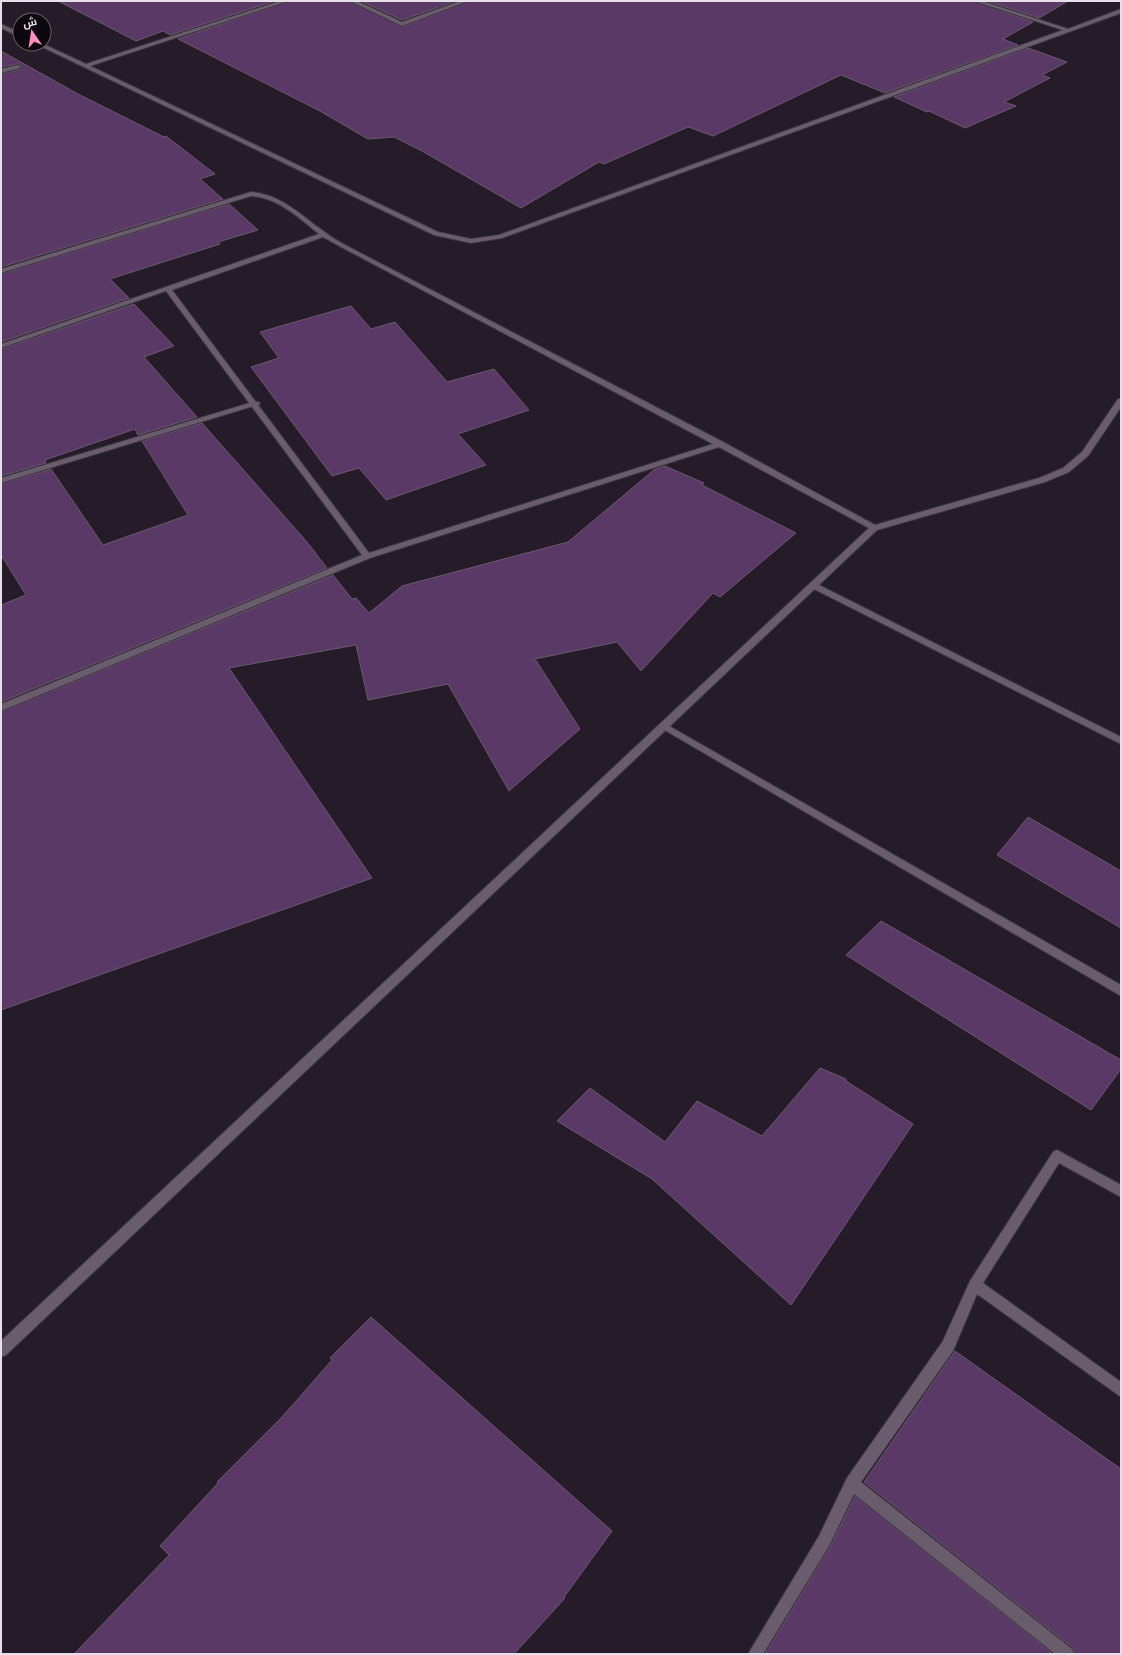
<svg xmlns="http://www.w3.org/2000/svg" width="1122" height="1655" font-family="Figtree,Cairo,sans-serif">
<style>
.building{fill:#5b3966;stroke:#675b6b}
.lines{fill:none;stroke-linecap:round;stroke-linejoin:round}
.lane-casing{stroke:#3f3642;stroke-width:2}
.street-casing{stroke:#3f3642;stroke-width:2}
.lane{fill:#695d6d;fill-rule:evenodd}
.street{fill:#695d6d;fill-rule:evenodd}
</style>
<rect width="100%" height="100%" fill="#261c29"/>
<!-- building -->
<g class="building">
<polygon points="58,1 275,1 170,35 163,31 136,41"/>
<polygon points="289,1 349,1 403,27 469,1 973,1 1033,22 1003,39 1018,45 885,93 841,75 713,136 688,127 604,164 599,162 521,208 422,151 394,137 368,139 318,110 178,39"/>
<polygon points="361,1 456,1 402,20"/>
<polygon points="987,1 1068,1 1039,18"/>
<polygon points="1028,48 1067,62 1042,75 1050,78 1004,102 1016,106 965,128 929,111 927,112 894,97"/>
<polygon points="1,51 78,94 164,137 166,136 215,174 200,179 223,199 1,267 1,74 20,69 22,67 18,64 1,67"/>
<polygon points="229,204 258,230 218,242 220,244 110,279 129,298 1,342 1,274"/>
<polygon points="134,304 174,346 144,357 197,417 138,435 135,429 45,460 46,463 1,476 1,349"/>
<polygon points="351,306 371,329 395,322 447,382 494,369 529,410 458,434 486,465 386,500 359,468 332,476 251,367 279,358 260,332"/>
<polygon points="202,423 307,542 327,568 1,702 1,605 26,595 1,555 1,484 51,469 103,545 188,515 142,441"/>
<polygon points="665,466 704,483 702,485 796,533 720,597 713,593 641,671 617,642 535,659 580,729 509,791 448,684 368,700 356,645 229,668 372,878 1,1010 1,712 333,575 352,599 356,598 369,613 402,586 568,542 655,469"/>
<polygon points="1028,817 1121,871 1121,928 997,855"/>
<polygon points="881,921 1121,1060 1121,1069 1091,1110 846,955"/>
<polygon points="820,1068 846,1079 846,1081 913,1124 791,1305 652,1179 557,1121 590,1088 665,1142 697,1101 762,1136"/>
<polygon points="371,1317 612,1531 564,1597 565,1598 514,1654 74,1654 169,1555 160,1546 218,1483 217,1482 282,1417 332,1360 330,1358"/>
<polygon points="955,1351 1121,1469 1121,1654 1075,1654 1073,1648 864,1482"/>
<polygon points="855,1496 1053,1654 765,1654 830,1547"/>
</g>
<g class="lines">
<defs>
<g id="lane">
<polygon points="253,402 259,402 260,404 1,483 1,478"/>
<polygon points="813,582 1121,737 1121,744 810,587 809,585"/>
<polygon points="664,723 1121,985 1121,996 661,728 659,726 661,724"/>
</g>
<g id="street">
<polygon points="280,1 288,1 90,66 438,232 471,239 499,235 1063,30 974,1 982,1 1068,29 1121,9 1121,13 502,238 471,243 434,235 36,44 43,44 86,64"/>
<polygon points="350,1 357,1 402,22 460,1 468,1 402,26"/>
<polygon points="1,24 20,33 20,37 1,28"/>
<polygon points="18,65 21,67 20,68 1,73 1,69"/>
<path d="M251,192C283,195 301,216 326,233C332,238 340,242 347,246L723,442L875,525L1039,478L1063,468L1082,452L1118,399H1121V407L1088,456L1069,472L1045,482L877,530L6,1355L1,1357V1341L869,528L719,447L370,558L1,711V704L362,555L166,291L1,348V344L319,234C299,218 279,198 251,196L1,273V269ZM323,237L343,248L713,444L369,553L172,290Z"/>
<polygon points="1057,1150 1121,1185 1121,1197 1059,1163 983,1283 1121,1382 1121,1397 977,1294 953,1351 861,1482 1072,1649 1074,1654 1055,1654 854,1494 829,1546 763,1654 748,1654 819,1536 847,1478 943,1341 970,1281 1053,1152"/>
</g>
</defs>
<!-- lane casing -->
<use href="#lane" class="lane-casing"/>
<!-- street casing -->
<use href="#street" class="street-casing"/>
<!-- lane -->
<use href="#lane" class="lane"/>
<!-- street -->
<use href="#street" class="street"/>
</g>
<!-- border -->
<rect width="1122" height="1655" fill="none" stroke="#e7e0ea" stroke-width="4"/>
<!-- north arrow -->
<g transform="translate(32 32) rotate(347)"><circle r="19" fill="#0c080e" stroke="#645e66"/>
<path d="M0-3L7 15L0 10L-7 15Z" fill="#fd8ec0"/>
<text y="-6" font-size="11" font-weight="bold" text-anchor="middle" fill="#e7e0ea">ش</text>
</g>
</svg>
